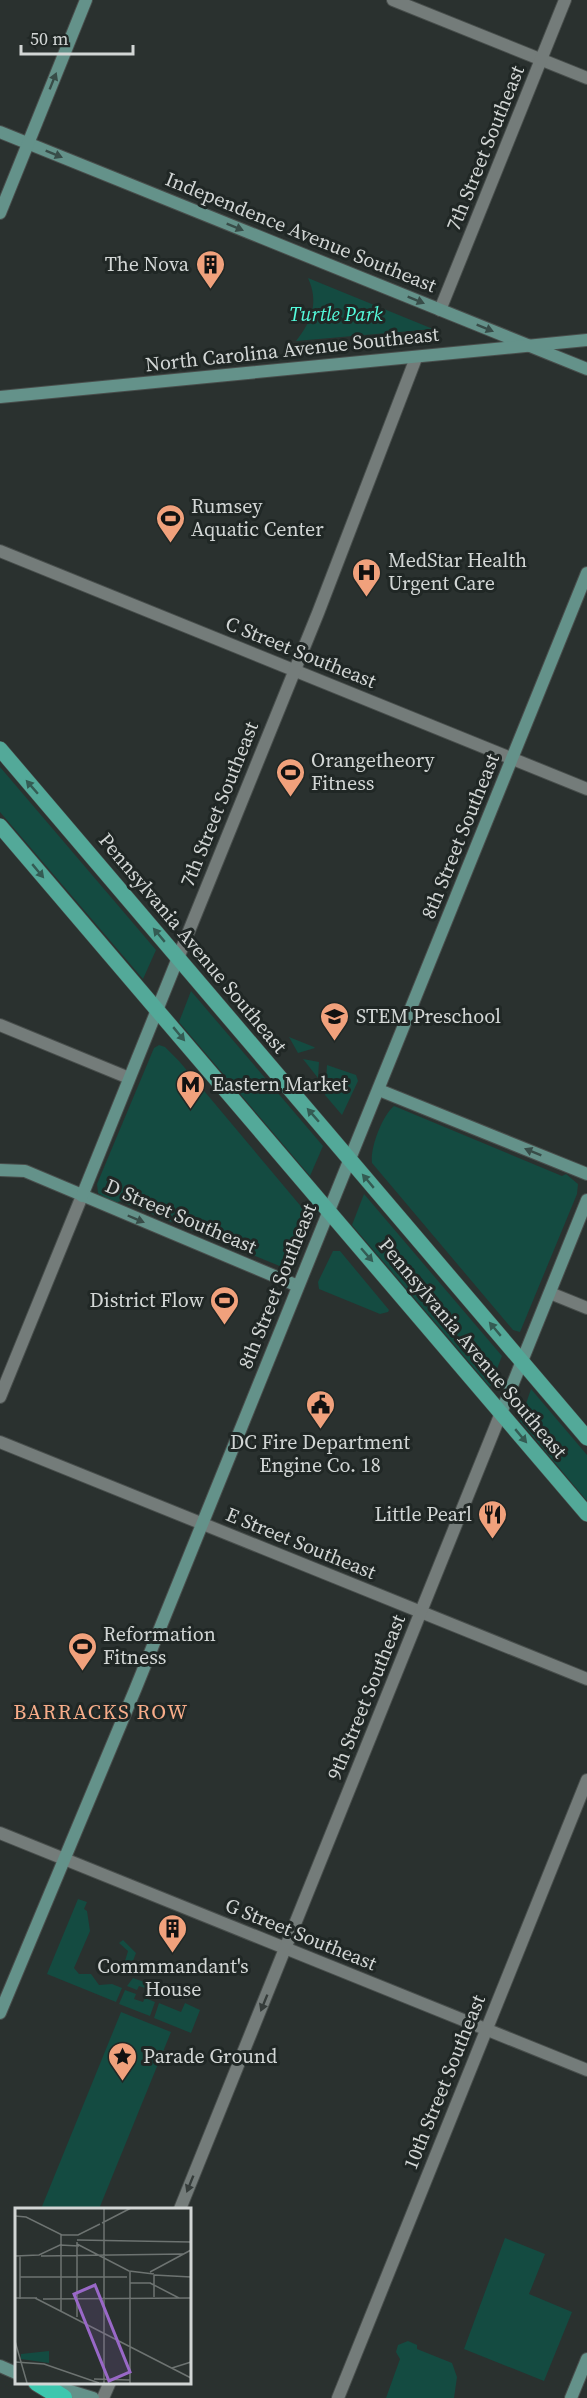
<svg xmlns="http://www.w3.org/2000/svg" width="587" height="2398" font-family="'Source Serif 4',serif">
<style>
.green{fill:#144b41}
.lines{fill:none;stroke-linecap:round;stroke-linejoin:round}
.street-casing{stroke:#484e4c;stroke-width:14}
.secondary-casing{stroke:#484e4c;stroke-width:14}
.primary-casing{stroke:#484e4c;stroke-width:16}
.highway-casing{stroke:#484e4c;stroke-width:20}
.street{stroke:#747c7a;stroke-width:12}
.secondary{stroke:#64928a;stroke-width:12}
.primary{stroke:#53a999;stroke-width:15}
.highway{stroke:#3dc7ae;stroke-width:18}
.oneway{fill:#384c48}
.oneway2{fill:#345b53}
.oneway3{fill:#353c3a}
.labels{text-anchor:middle;stroke-width:6;stroke-linejoin:round;paint-order:stroke}
.street-label{font-size:20px;fill:#d2d6d5;stroke:#202725}
.poi-label{font-size:20px;fill:#d2d6d5;stroke:#202725;text-anchor:start}
.park-label{font-size:20px;font-style:italic;fill:#54fcdd;stroke:#202725}
.neighbourhood-label{font-size:21px;letter-spacing:1.5px;fill:#f8ad8a;stroke:#202725}
.inset-road{fill:none;stroke:#6d7371;stroke-width:1.5}
.view{fill:#9968c7;fill-opacity:0.15;stroke:#9968c7;stroke-width:3}
.inset-edge{fill:none;stroke:#d2d6d5;stroke-width:3}
</style>
<rect width="100%" height="100%" fill="#2a312f"/>
<!-- green -->
<g class="green">
<path d="M308,278L433,329L296,341C312,321 319,302 308,278Z"/>
<polygon points="0,767 156,950 143,979 0,812"/>
<polygon points="191,991 323,1146 310,1176 179,1022"/>
<polygon points="289,1037 314,1047 315,1048 298,1053"/>
<polygon points="159,1045 165,1047 179,1061 304,1210 304,1224 286,1265 282,1267 120,1201 115,1204 98,1193 97,1184 154,1048"/>
<polygon points="303,1059 319,1062 318,1078"/>
<polygon points="327,1065 356,1075 358,1081 342,1115 325,1095"/>
<path d="M394,1106L562,1176L566,1174L578,1184L577,1194L520,1332L513,1330L372,1163C370,1148 382,1116 394,1106Z"/>
<polygon points="364,1194 502,1356 490,1387 352,1225"/>
<polygon points="333,1251 340,1251 389,1310 388,1312 380,1314 319,1289 318,1282"/>
<polygon points="531,1389 587,1455 587,1501 520,1421"/>
<polygon points="78,1899 87,1902 84,1909 87,1911 90,1931 74,1968 79,1974 91,1974 99,1985 112,1984 122,1988 116,2002 47,1974"/>
<polygon points="123,1940 136,1953 129,1971 119,1966 125,1961 128,1951 119,1943"/>
<polygon points="133,1978 158,1987 157,1998 147,1994 148,1989 139,1986 137,1990 127,1986"/>
<polygon points="125,1990 136,1994 134,1999 143,2002 145,1998 155,2002 150,2016 119,2004"/>
<polygon points="159,2003 181,2012 185,2003 200,2010 191,2033 154,2018"/>
<polygon points="121,2012 171,2032 99,2209 41,2209"/>
<polygon points="505,2238 545,2254 529,2294 572,2312 544,2381 464,2349"/>
<polygon points="408,2341 417,2345 417,2349 452,2363 457,2377 454,2398 386,2398 400,2359 396,2352 398,2345"/>
</g>
<g class="lines">
<defs>
<g id="street">
<polyline points="393,0 587,78"/>
<polyline points="440,310 565,0"/>
<polyline points="0,551 587,789"/>
<polyline points="178,958 318,613 416,358"/>
<polyline points="0,1025 129,1078"/>
<polyline points="550,1293 587,1308"/>
<polyline points="0,1397 82,1196"/>
<polyline points="0,1442 587,1679"/>
<polyline points="0,1833 587,2070"/>
<polyline points="180,2209 501,1413"/>
<polyline points="103,2398 110,2382"/>
<polyline points="338,2398 587,1780"/>
</g>
<g id="secondary">
<polyline points="0,132 587,369"/>
<polyline points="0,213 86,0"/>
<polyline points="0,397 587,340"/>
<polyline points="379,1090 587,1174"/>
<polyline points="0,1170 25,1171 298,1286"/>
<polyline points="82,1196 178,958"/>
<polyline points="501,1413 587,1200"/>
<polyline points="0,2013 135,1690 587,573"/>
<polyline points="0,2366 16,2373"/>
<polyline points="54,2386 93,2398"/>
<polyline points="571,2398 587,2359"/>
</g>
<g id="primary">
<polyline points="0,749 587,1438"/>
<polyline points="0,826 587,1514"/>
</g>
<polyline id="highway" points="37,2382 63,2398"/>
</defs>
<!-- street casing -->
<use href="#street" class="street-casing"/>
<!-- secondary casing -->
<use href="#secondary" class="secondary-casing"/>
<!-- primary casing -->
<use href="#primary" class="primary-casing"/>
<!-- highway casing -->
<use href="#highway" class="highway-casing"/>
<!-- street -->
<use href="#street" class="street"/>
<!-- secondary -->
<use href="#secondary" class="secondary"/>
<!-- primary -->
<use href="#primary" class="primary"/>
<!-- highway -->
<use href="#highway" class="highway"/>
</g>
<!-- one-way arrows -->
<defs><path id="oneway-solid" d="M-6-.8H1V-3.2L6.5 0L1 3.2V.8H-6Z" transform="scale(1.5)"/></defs>
<g class="oneway">
<use href="#oneway-solid" transform="translate(53 81) rotate(-68)"/>
<use href="#oneway-solid" transform="translate(54 154) rotate(22)"/>
<use href="#oneway-solid" transform="translate(235 227) rotate(22)"/>
<use href="#oneway-solid" transform="translate(416 300) rotate(22)"/>
<use href="#oneway-solid" transform="translate(485 328) rotate(22)"/>
<use href="#oneway-solid" transform="translate(533 1152) rotate(-158)"/>
<use href="#oneway-solid" transform="translate(136 1219) rotate(23)"/>
</g>
<g class="oneway2">
<use href="#oneway-solid" transform="translate(32 787) rotate(-131)"/>
<use href="#oneway-solid" transform="translate(38 871) rotate(50)"/>
<use href="#oneway-solid" transform="translate(159 935) rotate(-130)"/>
<use href="#oneway-solid" transform="translate(179 1034) rotate(50)"/>
<use href="#oneway-solid" transform="translate(313 1115) rotate(-131)"/>
<use href="#oneway-solid" transform="translate(368 1181) rotate(-130)"/>
<use href="#oneway-solid" transform="translate(367 1255) rotate(49)"/>
<use href="#oneway-solid" transform="translate(495 1329) rotate(-130)"/>
<use href="#oneway-solid" transform="translate(521 1436) rotate(50)"/>
</g>
<g class="oneway3">
<use href="#oneway-solid" transform="translate(264 2003) rotate(112)"/>
<use href="#oneway-solid" transform="translate(190 2184) rotate(112)"/>
</g>
<!-- icons -->
<defs>
<symbol id="building-pin" viewBox="-11 -11 22 30"><path d="M0 17L-7.5 6A9.5 9.5 0 1 1 7.5 6Z" fill="#f1a17c" stroke="#202725"/><path d="M-4-6H4V6H1V3H-1V6H-4ZM-2.5-4.3h1.7v1.8h-1.7ZM.8-4.3h1.7v1.8H.8ZM-2.5-1h1.7V.8h-1.7ZM.8-1h1.7V.8H.8Z" fill="#111"/></symbol>
<symbol id="stadium-pin" viewBox="-11 -11 22 30"><path d="M0 17L-7.5 6A9.5 9.5 0 1 1 7.5 6Z" fill="#f1a17c" stroke="#202725"/><path d="M0-5a6.5 5 0 1 0 0 10a6.5 5 0 1 0 0-10ZM-3.5-1.8h7v3.6h-7Z" fill="#111"/></symbol>
<symbol id="hospital-pin" viewBox="-11 -11 22 30"><path d="M0 17L-7.5 6A9.5 9.5 0 1 1 7.5 6Z" fill="#f1a17c" stroke="#202725"/><path d="M-5-5h3v3.5h4V-5h3V5h-3V1.5h-4V5h-3Z" fill="#111"/></symbol>
<symbol id="school-pin" viewBox="-11 -11 22 30"><path d="M0 17L-7.5 6A9.5 9.5 0 1 1 7.5 6Z" fill="#f1a17c" stroke="#202725"/><path d="M0-5L7-2L0 1L-7-2ZM-4 1L0 2.5L4 1V4Q0 6-4 4Z" fill="#111"/></symbol>
<symbol id="metro-pin" viewBox="-11 -11 22 30"><path d="M0 17L-7.5 6A9.5 9.5 0 1 1 7.5 6Z" fill="#f1a17c" stroke="#202725"/><path d="M-5.5 5V-5H-3L0 0L3-5H5.5V5H3V-.5L0 4L-3-.5V5Z" fill="#111"/></symbol>
<symbol id="civic-pin" viewBox="-11 -11 22 30"><path d="M0 17L-7.5 6A9.5 9.5 0 1 1 7.5 6Z" fill="#f1a17c" stroke="#202725"/><path d="M-.6-6.5H3V-4.5H.6V-3L4-1V1h2V6H-6V1h2V-1L-.6-3ZM-1.2 2.5V6h2.4V2.5Z" fill="#111"/></symbol>
<symbol id="restaurant-pin" viewBox="-11 -11 22 30"><path d="M0 17L-7.5 6A9.5 9.5 0 1 1 7.5 6Z" fill="#f1a17c" stroke="#202725"/><path d="M-5-6h1v4h1v-4h1v4h1v-4h1v5L-1.5 .5V6h-2V.5L-5-1ZM5-6V6H3V1.5H1.5Q1.5-4 5-6Z" fill="#111"/></symbol>
<symbol id="sight-pin" viewBox="-11 -11 22 30"><path d="M0 17L-7.5 6A9.5 9.5 0 1 1 7.5 6Z" fill="#f1a17c" stroke="#202725"/><path d="M0-6L1.8-2.2L6-1.7L2.9 1.2L3.7 5.4L0 3.3L-3.7 5.4L-2.9 1.2L-6-1.7L-1.8-2.2Z" fill="#111"/></symbol>
</defs>
<g fill-rule="evenodd">
<use href="#building-pin" x="194" y="248" width="33" height="45"/>
<use href="#stadium-pin" x="154" y="502" width="33" height="45"/>
<use href="#hospital-pin" x="350" y="556" width="33" height="45"/>
<use href="#stadium-pin" x="274" y="756" width="33" height="45"/>
<use href="#school-pin" x="318" y="1000" width="33" height="45"/>
<use href="#metro-pin" x="174" y="1068" width="33" height="45"/>
<use href="#stadium-pin" x="208" y="1284" width="33" height="45"/>
<use href="#civic-pin" x="304" y="1388" width="33" height="45"/>
<use href="#restaurant-pin" x="476" y="1498" width="33" height="45"/>
<use href="#stadium-pin" x="66" y="1630" width="33" height="45"/>
<use href="#building-pin" x="156" y="1912" width="33" height="45"/>
<use href="#sight-pin" x="106" y="2040" width="33" height="45"/>
</g>
<g class="labels">
<!-- street labels -->
<g class="street-label">
<text transform="translate(485 148) rotate(-68)" y="7">7th Street Southeast</text>
<text transform="translate(301 232) rotate(22)" y="7">Independence Avenue Southeast</text>
<text transform="translate(292 349) rotate(-6)" y="7">North Carolina Avenue Southeast</text>
<text transform="translate(301 652) rotate(22)" y="7">C Street Southeast</text>
<text transform="translate(219 804) rotate(-68)" y="7">7th Street Southeast</text>
<text transform="translate(460 836) rotate(-68)" y="7">8th Street Southeast</text>
<text transform="translate(193 943) rotate(50)" y="7">Pennsylvania Avenue Southeast</text>
<text transform="translate(181 1216) rotate(23)" y="7">D Street Southeast</text>
<text transform="translate(277 1286) rotate(-68)" y="7">8th Street Southeast</text>
<text transform="translate(473 1348) rotate(50)" y="7">Pennsylvania Avenue Southeast</text>
<text transform="translate(301 1543) rotate(22)" y="7">E Street Southeast</text>
<text transform="translate(366 1697) rotate(-68)" y="7">9th Street Southeast</text>
<text transform="translate(301 1934) rotate(22)" y="7">G Street Southeast</text>
<text transform="translate(444 2082) rotate(-68)" y="7">10th Street Southeast</text>
</g>
<!-- poi labels -->
<g class="poi-label">
<text x="189" y="271" text-anchor="end">The Nova</text>
<text x="191" y="513">Rumsey<tspan x="191" dy="23">Aquatic Center</tspan></text>
<text x="388" y="567">MedStar Health<tspan x="388" dy="23">Urgent Care</tspan></text>
<text x="311" y="767">Orangetheory<tspan x="311" dy="23">Fitness</tspan></text>
<text x="356" y="1023">STEM Preschool</text>
<text x="212" y="1091">Eastern Market</text>
<text x="204" y="1307" text-anchor="end">District Flow</text>
<text x="320" y="1449" text-anchor="middle">DC Fire Department<tspan x="320" dy="23">Engine Co. 18</tspan></text>
<text x="472" y="1521" text-anchor="end">Little Pearl</text>
<text x="103" y="1641">Reformation<tspan x="103" dy="23">Fitness</tspan></text>
<text x="173" y="1973" text-anchor="middle">Commmandant's<tspan x="173" dy="23">House</tspan></text>
<text x="143" y="2063">Parade Ground</text>
</g>
<!-- park labels -->
<g class="park-label">
<text x="336" y="321">Turtle Park</text>
</g>
<!-- neighbourhood labels -->
<g class="neighbourhood-label">
<text x="101" y="1719">BARRACKS ROW</text>
</g>
</g>
<!-- overview -->
<g transform="translate(15 2208)">
<rect width="176" height="176" fill="#2a312f"/>
<path d="M34,143V155L6,151V146Z" fill="#144b41"/>
<path class="inset-road" d="M0,8L11,9L47,27H63L85,16M87,15L116,0M46,27V103M62,32L176,34M62,34V109M62,36L114,63L139,66M0,48L24,47L45,37L64,38M26,48L168,46M135,64L176,42M139,67L176,69M5,69H112M115,75H136M135,75L164,90M139,89V67M0,90H22M20,90L176,170M5,91V48M28,91L176,90M0,133L12,175M0,154L29,156L84,175M157,160L176,154M79,171L115,172M89,175V0M115,175V64"/>
<path class="view" d="M80,77L115,164L94,173L59,86Z"/>
<rect width="176" height="176" class="inset-edge"/>
</g>
<!-- scale -->
<path d="M21 45v9h112v-9" fill="none" stroke="#d2d6d5" stroke-width="3"/>
<text x="30" y="45" font-size="18" fill="#d2d6d5" stroke="#202725" stroke-width="4.5" paint-order="stroke">50 m</text>
</svg>
